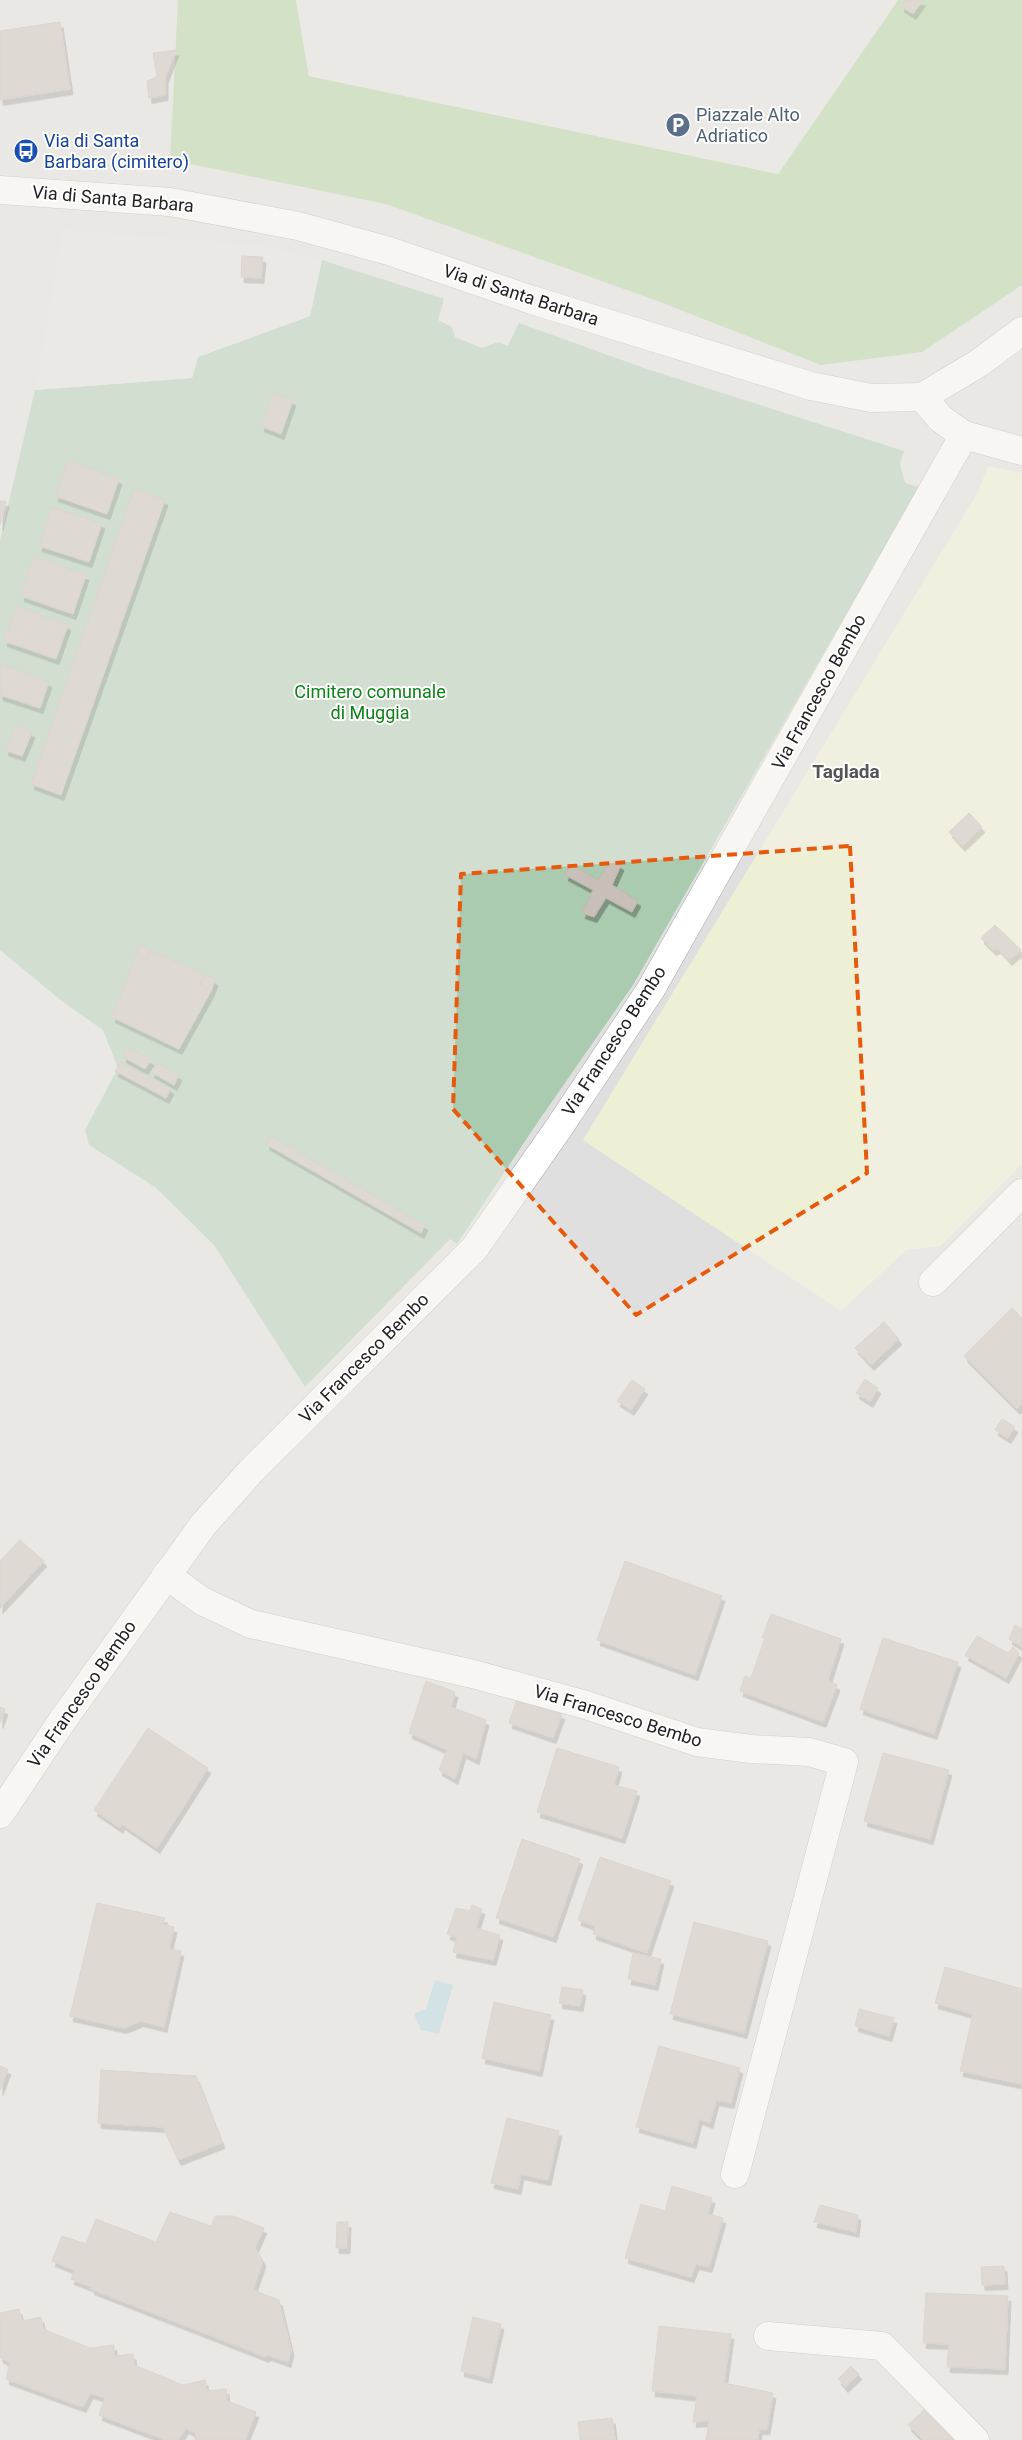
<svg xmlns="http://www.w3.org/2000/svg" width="1022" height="2440" font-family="Roboto,sans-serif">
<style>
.residential{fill:#e0dfdf}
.farmland{fill:#eef0d5}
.forest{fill:#add19e}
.cemetery{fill:#aacbaf}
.parking{fill:#e2e2e2}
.water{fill:#aad3df}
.building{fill:#c7bfb8;stroke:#c4b6ab;filter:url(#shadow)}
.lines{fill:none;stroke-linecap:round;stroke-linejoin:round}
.minor-casing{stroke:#a9a9a9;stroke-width:29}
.minor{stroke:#fff;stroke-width:28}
.marked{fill:none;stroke:#e8590c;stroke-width:4;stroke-dasharray:10 6;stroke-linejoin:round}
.labels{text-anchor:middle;stroke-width:4;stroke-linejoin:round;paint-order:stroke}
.service-label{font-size:18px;fill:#4e5e75;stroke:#fff;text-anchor:start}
.transit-label{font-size:18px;fill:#164399;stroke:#fff;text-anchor:start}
.street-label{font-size:18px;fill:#222;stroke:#fff}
.park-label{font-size:18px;fill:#0c8416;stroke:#fff}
.neighbourhood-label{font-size:19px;font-weight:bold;fill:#555;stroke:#fff}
</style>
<defs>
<filter id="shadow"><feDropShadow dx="3" dy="5.5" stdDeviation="0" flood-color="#0004"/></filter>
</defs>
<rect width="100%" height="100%" fill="#f2efe9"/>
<!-- residential -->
<rect class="residential" x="0" y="0" width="1022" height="2440"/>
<!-- farmland -->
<polygon class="farmland" points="988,466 1022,473 1022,1164 940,1246 906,1250 841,1311 583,1140 978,492"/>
<!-- forest -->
<polygon class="forest" points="178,0 296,0 309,76 778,174 898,0 1022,0 1022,285 922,352 821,365 655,300 386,204 170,160"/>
<!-- cemetery -->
<polygon class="cemetery" points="322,260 444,299 438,320 452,327 455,337 482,348 498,342 508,346 519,323 644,368 904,451 900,464 905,483 919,487 633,985 535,1126 457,1244 450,1239 305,1387 214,1245 155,1187 89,1145 85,1130 118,1068 103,1030 63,1002 0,950 0,540 35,390 192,378 198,357 310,316"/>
<!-- parking -->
<g class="parking">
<polygon points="296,0 898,0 778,174 309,76"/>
<polygon points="62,229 264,246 322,260 310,316 198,357 192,378 35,390"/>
</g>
<!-- water -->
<polygon class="water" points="435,1980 453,1985 439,2034 421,2030 414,2014 426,2009"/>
<!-- building -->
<g class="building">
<polygon points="905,0 923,0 913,14 901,6"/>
<polygon points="60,22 70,89 0,100 0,31"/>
<polygon points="176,50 165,78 165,95 149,98 147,81 157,77 153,53"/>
<polygon points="242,256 263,257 261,278 241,277"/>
<polygon points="273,393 293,400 281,434 261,426"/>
<polygon points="68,460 119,479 107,514 55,496"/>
<polygon points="134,489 165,500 61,795 31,784"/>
<polygon points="0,501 6,501 0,525"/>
<polygon points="51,507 102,523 89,562 39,546"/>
<polygon points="34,556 86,575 73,614 21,596"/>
<polygon points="16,606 68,625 56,659 4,641"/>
<polygon points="0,664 49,682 40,708 0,695"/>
<polygon points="16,725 32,732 22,756 5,750"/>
<polygon points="969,813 982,827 962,846 949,832"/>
<polygon points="611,859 621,865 612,885 638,901 632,912 606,898 594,917 582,913 593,890 565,875 571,864 598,880"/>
<polygon points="995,925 1021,950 1009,960 998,948 993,950 981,938"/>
<polygon points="139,945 152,951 146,961 136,955"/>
<polygon points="152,951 205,975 200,985 211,991 179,1049 112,1017 136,955 146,961"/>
<polygon points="205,975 215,980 211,991 200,985"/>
<polygon points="128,1048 151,1060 145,1069 123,1057"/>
<polygon points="121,1062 171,1089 166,1098 115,1071"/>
<polygon points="157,1063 179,1075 174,1085 151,1072"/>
<polygon points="271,1136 425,1225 421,1233 266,1144"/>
<polygon points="1012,1308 1022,1318 1022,1404 1017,1409 964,1356"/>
<polygon points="884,1322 899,1339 871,1365 855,1348"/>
<polygon points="865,1379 878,1388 870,1402 856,1393"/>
<polygon points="632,1380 645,1389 631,1410 617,1401"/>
<polygon points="1002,1419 1015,1427 1008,1438 995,1430"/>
<polygon points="20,1540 44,1561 0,1608 0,1561"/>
<polygon points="625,1561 722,1596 695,1675 597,1640"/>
<polygon points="771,1614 841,1639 828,1680 837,1685 823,1722 740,1691 745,1676 751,1678 765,1638 762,1638"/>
<polygon points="1015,1625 1022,1629 1022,1647 1009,1639"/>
<polygon points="977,1636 1008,1653 1013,1647 1019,1653 1006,1678 965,1655"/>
<polygon points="883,1638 958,1662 934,1734 860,1709"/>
<polygon points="426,1681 455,1692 451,1707 486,1720 476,1759 463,1753 455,1779 439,1770 447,1750 409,1733"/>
<polygon points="517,1699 562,1714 553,1738 509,1723"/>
<polygon points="0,1707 5,1709 0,1723"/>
<polygon points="148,1728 208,1768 157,1848 122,1824 120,1828 94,1810"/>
<polygon points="557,1748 619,1767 614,1785 637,1791 622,1838 537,1812"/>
<polygon points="883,1753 949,1770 930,1839 864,1821"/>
<polygon points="522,1839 580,1859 553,1937 496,1918"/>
<polygon points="600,1857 671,1881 647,1953 593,1934 595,1926 578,1920"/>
<polygon points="97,1903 165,1918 162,1924 174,1927 169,1949 181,1951 164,2027 141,2021 124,2028 70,2016"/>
<polygon points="472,1905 482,1909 476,1928 500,1935 493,1960 453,1952 457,1938 447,1934 456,1908 470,1911"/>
<polygon points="694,1922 768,1941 744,2033 670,2014"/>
<polygon points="633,1953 661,1959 655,1985 628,1979"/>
<polygon points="945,1967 1022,1989 1022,2084 960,2071 973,2014 935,2003"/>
<polygon points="562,1987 583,1990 580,2006 559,2003"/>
<polygon points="494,2002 551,2015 539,2071 482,2058"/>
<polygon points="859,2009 894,2018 889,2036 855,2026"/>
<polygon points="659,2046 740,2068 731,2103 716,2100 710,2123 699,2119 693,2143 636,2127"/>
<polygon points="0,2066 8,2069 0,2090"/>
<polygon points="101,2070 196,2076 222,2143 178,2160 163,2127 98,2123"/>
<polygon points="507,2118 559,2131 548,2180 521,2174 518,2189 491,2183"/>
<polygon points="672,2186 712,2198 708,2214 723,2218 709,2267 696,2264 691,2277 625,2258 641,2204 665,2211"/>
<polygon points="820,2205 858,2215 856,2232 814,2222"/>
<polygon points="170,2212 211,2226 215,2216 233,2216 264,2228 255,2248 263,2261 253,2290 279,2300 291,2350 288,2362 268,2355 266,2357 91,2289 92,2287 71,2279 75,2270 52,2261 62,2236 86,2244 96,2219 156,2242"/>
<polygon points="337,2222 348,2222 347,2248 336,2248"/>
<polygon points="1004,2266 1005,2284 982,2285 981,2267"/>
<polygon points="926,2293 1008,2296 1005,2369 947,2367 949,2344 923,2343"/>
<polygon points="19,2309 22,2321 41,2317 43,2329 90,2348 114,2345 114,2356 133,2354 134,2365 183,2385 205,2380 207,2391 226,2389 227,2401 256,2412 245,2440 195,2440 196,2434 186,2428 178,2440 166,2440 99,2415 105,2398 90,2393 83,2407 6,2379 10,2363 0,2357 0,2313"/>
<polygon points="473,2317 501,2324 489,2378 461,2371"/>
<polygon points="659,2326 731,2334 724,2383 773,2393 767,2429 759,2429 758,2440 706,2440 709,2421 693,2422 697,2396 652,2391"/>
<polygon points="851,2366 859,2374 845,2387 838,2379"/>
<polygon points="926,2408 957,2440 923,2440 908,2425"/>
<polygon points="612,2418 615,2440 580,2440 578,2422"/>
</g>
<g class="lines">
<defs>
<g id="minor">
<polyline points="0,190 170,202 298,226 389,251 532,300 811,386 871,398 922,397 941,419 964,435 1022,451"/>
<polyline points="922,397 979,363 1022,331"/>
<polyline points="933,1282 1022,1193"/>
<polyline points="166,1575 202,1601 251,1624 473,1674 586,1705 697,1742 751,1749 809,1752 844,1762 735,2174"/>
<polyline points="0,1814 62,1721 203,1525 251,1471 474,1249 560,1126 651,989 964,435"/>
<polyline points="768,2336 882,2346 975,2440"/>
</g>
</defs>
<!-- minor casing -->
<use href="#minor" class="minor-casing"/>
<!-- minor -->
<use href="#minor" class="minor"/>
</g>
<!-- marked area -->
<path d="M0 0H1022V2440H0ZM850,846L867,1173L636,1315L453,1109L461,874Z" fill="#f2efe9" fill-opacity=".55" fill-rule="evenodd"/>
<path class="marked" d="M850,846L867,1173L636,1315L453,1109L461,874Z"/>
<!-- icons -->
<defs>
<symbol id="parking-disc" viewBox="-11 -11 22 22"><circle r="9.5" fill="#5c6f8a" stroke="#fff"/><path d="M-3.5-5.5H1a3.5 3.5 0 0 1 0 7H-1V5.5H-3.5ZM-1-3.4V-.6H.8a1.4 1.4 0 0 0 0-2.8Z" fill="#fff"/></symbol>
<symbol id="bus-disc" viewBox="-11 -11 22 22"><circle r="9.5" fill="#1a4fb4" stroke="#fff"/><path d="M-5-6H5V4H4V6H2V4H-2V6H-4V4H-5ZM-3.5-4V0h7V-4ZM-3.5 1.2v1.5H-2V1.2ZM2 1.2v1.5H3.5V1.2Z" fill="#fff"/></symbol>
</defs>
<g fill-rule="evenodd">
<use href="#parking-disc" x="664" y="111" width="28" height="28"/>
<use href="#bus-disc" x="12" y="137" width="28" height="28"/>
</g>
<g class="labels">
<!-- service labels -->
<g class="service-label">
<text x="696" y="121">Piazzale Alto<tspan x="696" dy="21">Adriatico</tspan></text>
</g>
<!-- transit labels -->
<g class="transit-label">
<text x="44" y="147">Via di Santa<tspan x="44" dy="21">Barbara (cimitero)</tspan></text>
</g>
<!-- street labels -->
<g class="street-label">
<text transform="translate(113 199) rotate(5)" y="6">Via di Santa Barbara</text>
<text transform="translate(521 295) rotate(18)" y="6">Via di Santa Barbara</text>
<text transform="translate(819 692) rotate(-61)" y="6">Via Francesco Bembo</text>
<text transform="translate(614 1041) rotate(-57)" y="6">Via Francesco Bembo</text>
<text transform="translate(364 1358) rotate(-45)" y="6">Via Francesco Bembo</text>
<text transform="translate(82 1694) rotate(-55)" y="6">Via Francesco Bembo</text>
<text transform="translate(618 1716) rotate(17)" y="6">Via Francesco Bembo</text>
</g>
<!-- park labels -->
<g class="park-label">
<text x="370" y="698">Cimitero comunale<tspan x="370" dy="21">di Muggia</tspan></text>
</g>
<!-- neighbourhood labels -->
<g class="neighbourhood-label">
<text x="846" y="778">Taglada</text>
</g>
</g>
</svg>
